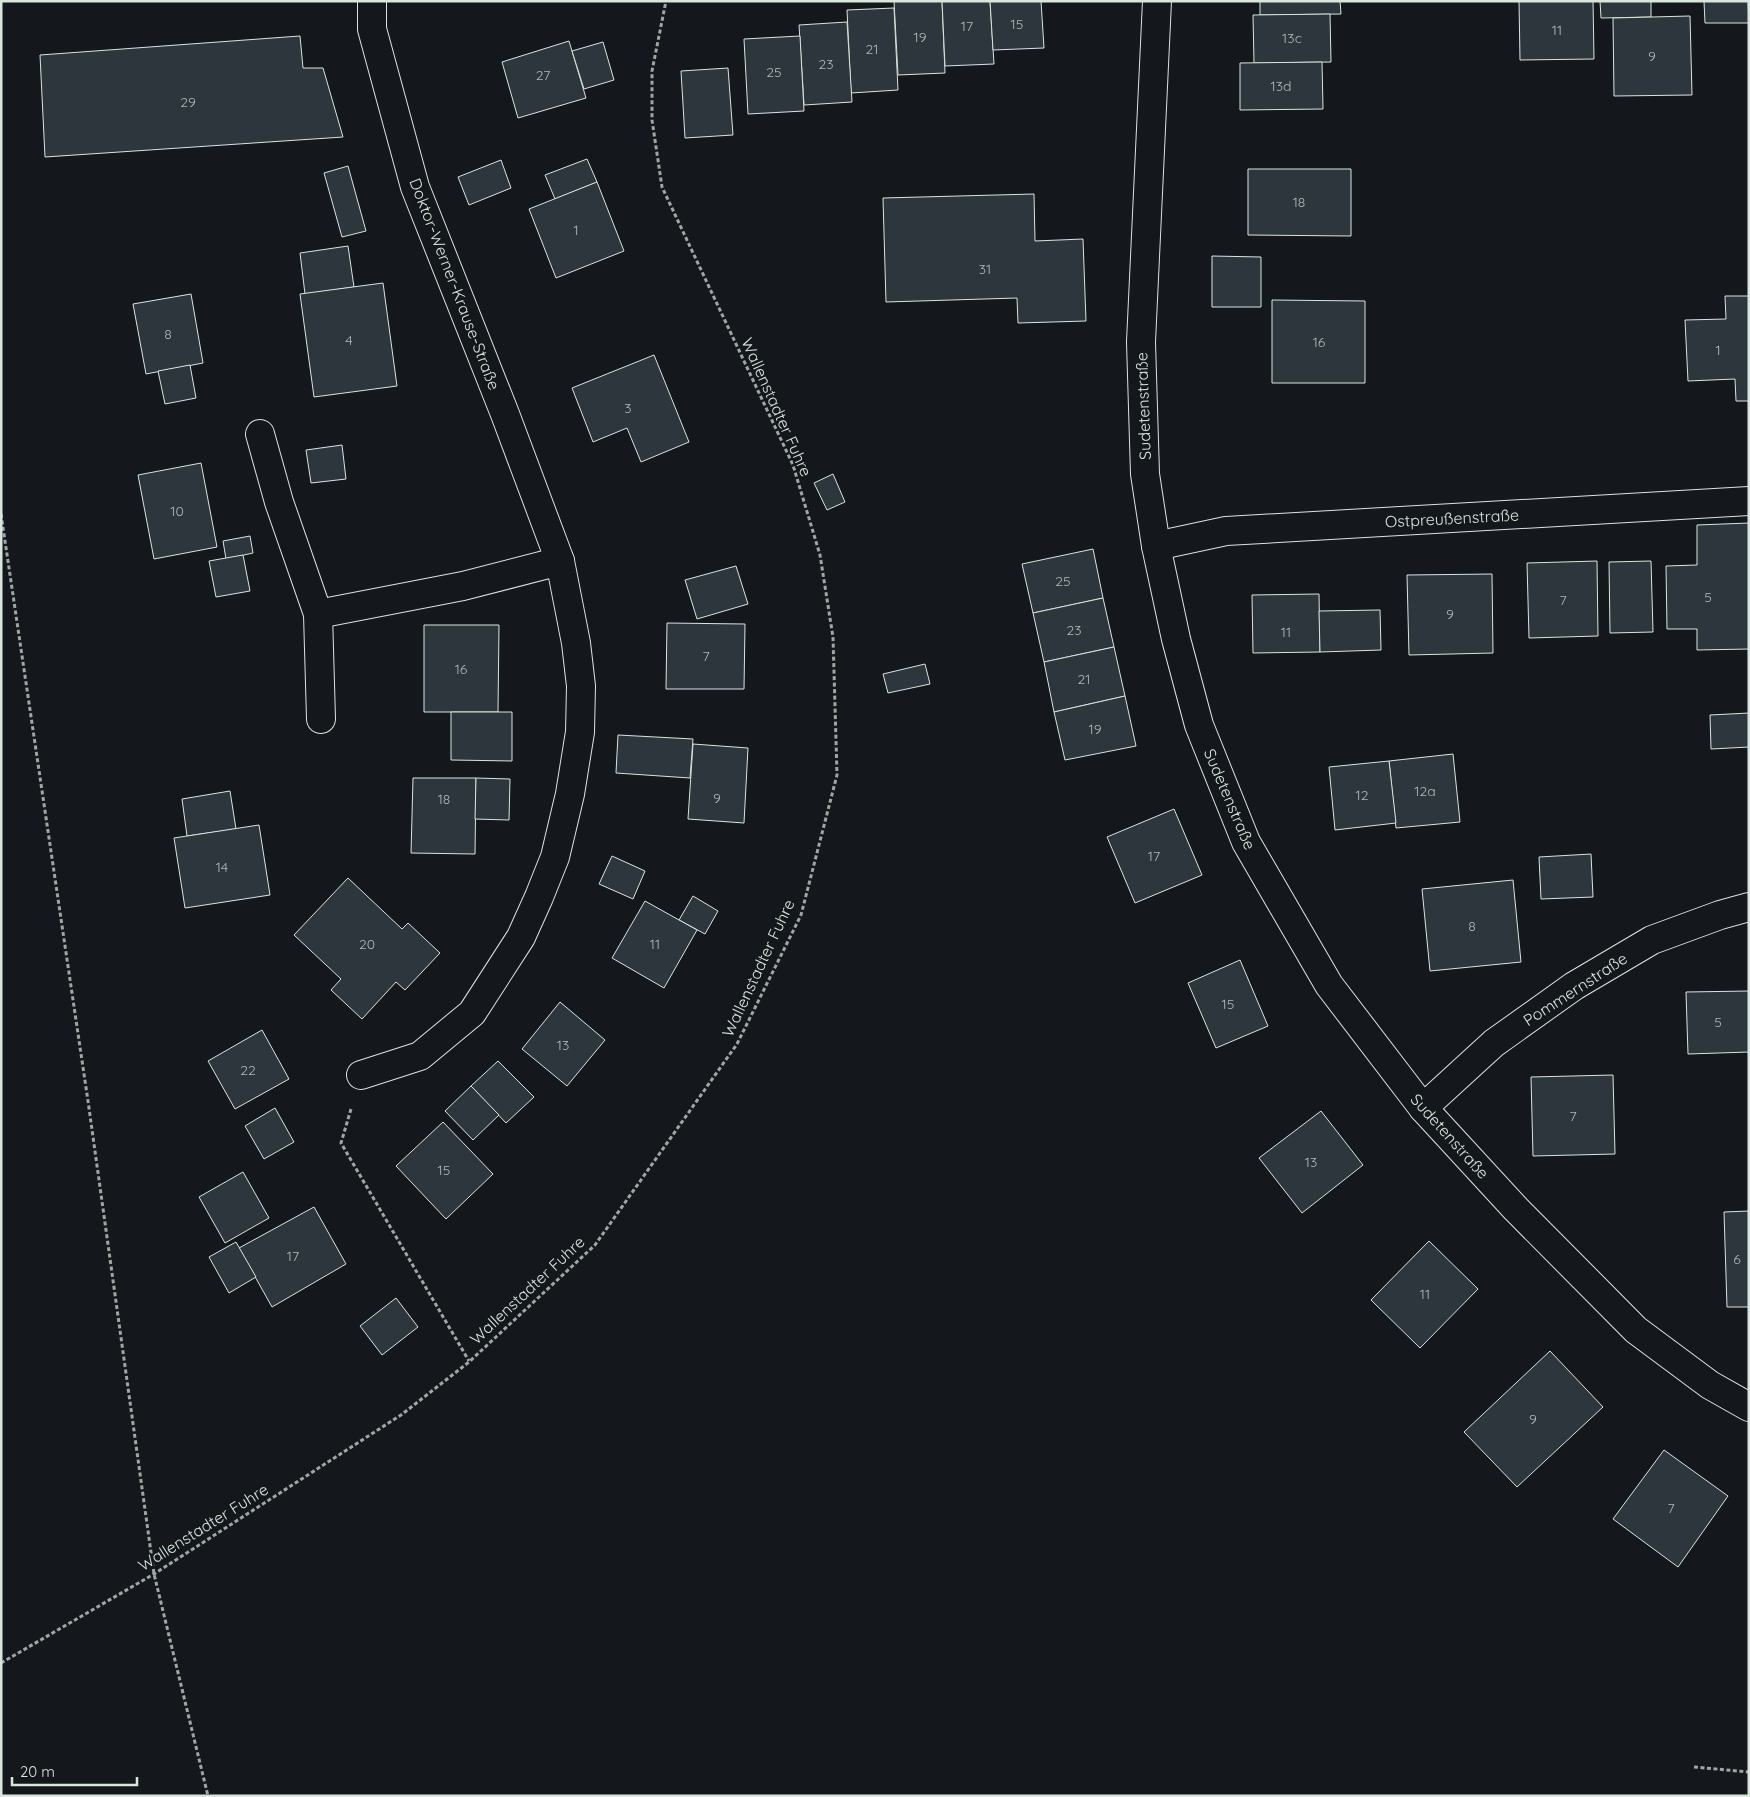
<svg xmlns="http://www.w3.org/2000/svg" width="1750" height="1797" font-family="Quicksand,sans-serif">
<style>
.building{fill:#2c363c;stroke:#d8e6dc}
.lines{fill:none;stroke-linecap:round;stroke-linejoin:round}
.street-casing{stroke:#d8e6dc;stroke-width:30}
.path{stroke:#9da8a2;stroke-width:3;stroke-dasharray:4 2.5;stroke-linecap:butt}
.street{stroke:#14181c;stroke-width:28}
.labels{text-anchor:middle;stroke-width:4;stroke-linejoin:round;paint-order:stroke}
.number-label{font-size:14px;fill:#adbab4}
.street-label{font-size:16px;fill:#d8e6dc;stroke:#14181c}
</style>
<rect width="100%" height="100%" fill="#14181c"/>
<!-- building -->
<g class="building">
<polygon points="894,1 942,1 945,73 898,75"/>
<polygon points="942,1 990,1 994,64 945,66"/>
<polygon points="990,1 1041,1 1044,48 993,50"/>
<polygon points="1260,1 1340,1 1341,14 1260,15"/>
<polygon points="1519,1 1593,1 1594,59 1520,60"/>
<polygon points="1600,1 1651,1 1651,17 1601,18"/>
<polygon points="1704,1 1748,1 1749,23 1705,23"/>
<polygon points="894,8 898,90 851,93 847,10"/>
<polygon points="1330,14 1331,62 1254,63 1253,15"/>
<polygon points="1690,16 1692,95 1614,96 1613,18"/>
<polygon points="847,22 852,102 804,105 799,25"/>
<polygon points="300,36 303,68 323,68 343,137 45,157 40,55"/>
<polygon points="800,36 804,111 748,114 744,39"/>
<polygon points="569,41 586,98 518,118 502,62"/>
<polygon points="603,42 614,80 584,89 572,51"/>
<polygon points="1322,62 1323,109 1240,110 1240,63"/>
<polygon points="728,68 733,135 685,138 681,71"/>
<polygon points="587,159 597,182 555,199 545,175"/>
<polygon points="501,160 511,188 469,205 458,177"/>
<polygon points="348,166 366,231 342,237 324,173"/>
<polygon points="1248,169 1351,169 1351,236 1248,235"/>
<polygon points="597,182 624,251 556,278 529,209"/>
<polygon points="1034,194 1035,241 1083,239 1086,321 1018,323 1017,298 886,302 883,198"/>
<polygon points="348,246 354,287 305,294 300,253"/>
<polygon points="1212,256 1261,257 1261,307 1212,307"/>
<polygon points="383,283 397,386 314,397 300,294"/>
<polygon points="191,294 203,363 146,374 133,304"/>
<polygon points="1725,296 1749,296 1749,401 1736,401 1735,379 1688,381 1685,320 1726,319"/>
<polygon points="1272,300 1365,301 1365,383 1272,383"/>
<polygon points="654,355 689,442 641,462 627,428 593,442 572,388"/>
<polygon points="190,365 196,398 165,404 158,371"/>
<polygon points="342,445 346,479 311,483 306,450"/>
<polygon points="201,463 217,547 154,559 138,475"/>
<polygon points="833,474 845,502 827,510 814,483"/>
<polygon points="1749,523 1749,649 1697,650 1697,629 1667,629 1666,566 1697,565 1697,525"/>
<polygon points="250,536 253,553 226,559 223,541"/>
<polygon points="1093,549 1103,598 1033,613 1022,564"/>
<polygon points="243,555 250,591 216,597 209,561"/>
<polygon points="1597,561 1598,636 1529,638 1527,563"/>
<polygon points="1651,561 1653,632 1610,633 1609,562"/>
<polygon points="736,566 748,604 697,619 685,580"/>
<polygon points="1492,574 1493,653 1409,655 1407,575"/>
<polygon points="1319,594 1320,652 1253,653 1252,595"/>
<polygon points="1103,598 1114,647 1044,662 1033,613"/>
<polygon points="1380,610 1381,650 1320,652 1319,611"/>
<polygon points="667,623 745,624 744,689 666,689"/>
<polygon points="424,625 499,625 498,712 424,712"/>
<polygon points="1114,647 1125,696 1054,712 1044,662"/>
<polygon points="925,664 930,684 888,693 883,674"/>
<polygon points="1125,696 1136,746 1065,760 1054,712"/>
<polygon points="451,712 512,712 512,761 451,760"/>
<polygon points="1749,713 1749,747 1711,749 1710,715"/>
<polygon points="618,735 693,739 690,778 616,773"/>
<polygon points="693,744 748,748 744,823 688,819"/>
<polygon points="1453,754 1460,822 1396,828 1389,761"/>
<polygon points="1389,761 1396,823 1335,830 1329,767"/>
<polygon points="413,778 476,778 475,854 411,853"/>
<polygon points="476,778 510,779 509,820 475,819"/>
<polygon points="230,791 236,829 187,836 182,799"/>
<polygon points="1174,809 1202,875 1135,903 1107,837"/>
<polygon points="259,825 270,895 185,908 174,838"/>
<polygon points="1591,854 1593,897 1541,899 1539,857"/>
<polygon points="612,856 645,871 633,899 599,884"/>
<polygon points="348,878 402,929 408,923 440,953 405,990 396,982 362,1019 331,990 341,979 294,935"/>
<polygon points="1513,880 1521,962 1430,971 1422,889"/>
<polygon points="693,896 718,911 705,934 679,920"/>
<polygon points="645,901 697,930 664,988 612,958"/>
<polygon points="1240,960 1268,1026 1216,1048 1188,983"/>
<polygon points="1749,991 1749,1052 1688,1054 1686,992"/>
<polygon points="560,1002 605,1040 567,1086 522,1049"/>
<polygon points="262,1030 289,1079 235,1109 208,1061"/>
<polygon points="498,1061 534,1097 506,1123 471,1086"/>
<polygon points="1613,1075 1615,1154 1533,1156 1531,1077"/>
<polygon points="471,1086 499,1115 473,1140 445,1111"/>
<polygon points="275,1108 294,1142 264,1159 245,1126"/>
<polygon points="1321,1111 1363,1165 1302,1213 1259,1158"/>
<polygon points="443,1122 493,1174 446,1219 396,1166"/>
<polygon points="243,1172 269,1218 225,1243 199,1197"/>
<polygon points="314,1207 346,1264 272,1307 239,1248"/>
<polygon points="1749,1211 1749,1307 1727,1307 1724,1212"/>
<polygon points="1429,1241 1478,1289 1420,1348 1371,1300"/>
<polygon points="236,1242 256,1277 229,1293 209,1257"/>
<polygon points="396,1298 418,1327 382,1355 360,1326"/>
<polygon points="1550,1351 1603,1407 1517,1487 1464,1432"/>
<polygon points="1664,1450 1728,1496 1678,1567 1613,1519"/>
</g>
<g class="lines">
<defs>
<g id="street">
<polyline points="1157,1 1141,342 1145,474 1156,546 1176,639 1199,725 1246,842 1329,985 1423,1108 1516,1209 1636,1330 1710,1385 1749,1407"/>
<polyline points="260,434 279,502 318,614 463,586 560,561"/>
<polyline points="1156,546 1226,531 1749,501"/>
<polyline points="318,614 321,719"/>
<polyline points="361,1075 420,1056 472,1013 521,937 539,897 555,857 570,794 580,732 581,686 576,643 560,561 505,414 415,187 372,29 372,1"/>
<polyline points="1423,1108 1494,1043 1574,986 1652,940 1720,915 1749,907"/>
</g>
</defs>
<!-- street casing -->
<use href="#street" class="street-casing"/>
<!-- path -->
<g class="path">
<polyline points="1,514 88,1101 154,1574 208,1796"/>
<polyline points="351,1109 341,1143 469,1361"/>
<polyline points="1,1663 154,1574 401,1415 469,1362 595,1245 737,1044 801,915 837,775 833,637 820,555 793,465 662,187 652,120 652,71 666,1"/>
<polyline points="1694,1767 1749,1772"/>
</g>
<!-- street -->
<use href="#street" class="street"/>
</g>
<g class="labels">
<!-- number labels -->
<g class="number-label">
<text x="1017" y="29">15</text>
<text x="967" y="31">17</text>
<text x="1557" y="35">11</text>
<text x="920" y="42">19</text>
<text x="1292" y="43">13c</text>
<text x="872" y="54">21</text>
<text x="1652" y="61">9</text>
<text x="826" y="69">23</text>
<text x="774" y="77">25</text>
<text x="543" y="80">27</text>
<text x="1281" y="91">13d</text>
<text x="188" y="107">29</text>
<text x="1299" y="207">18</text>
<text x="576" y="235">1</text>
<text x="985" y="274">31</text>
<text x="168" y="339">8</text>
<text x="349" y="345">4</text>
<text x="1319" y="347">16</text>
<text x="1718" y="355">1</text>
<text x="628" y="413">3</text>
<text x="177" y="516">10</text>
<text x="1063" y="586">25</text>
<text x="1708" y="602">5</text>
<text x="1563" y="605">7</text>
<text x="1450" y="619">9</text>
<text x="1074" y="635">23</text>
<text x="1286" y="637">11</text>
<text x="706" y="661">7</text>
<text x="461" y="674">16</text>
<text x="1084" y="684">21</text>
<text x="1095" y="734">19</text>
<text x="1425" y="796">12a</text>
<text x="1362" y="800">12</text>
<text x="717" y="803">9</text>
<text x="444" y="804">18</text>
<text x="1154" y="861">17</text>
<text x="222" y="872">14</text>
<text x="1472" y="931">8</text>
<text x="367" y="949">20</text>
<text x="655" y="949">11</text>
<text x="1228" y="1009">15</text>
<text x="1718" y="1027">5</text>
<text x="563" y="1050">13</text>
<text x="248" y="1075">22</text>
<text x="1573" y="1121">7</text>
<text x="1311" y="1167">13</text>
<text x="444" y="1175">15</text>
<text x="293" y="1261">17</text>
<text x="1737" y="1264">6</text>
<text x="1425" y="1299">11</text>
<text x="1533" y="1424">9</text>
<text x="1671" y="1513">7</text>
</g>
<!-- street labels -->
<g class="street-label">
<text transform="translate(455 284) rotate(69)" y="6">Doktor-Werner-Krause-Straße</text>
<text transform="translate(1143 406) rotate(-92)" y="6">Sudetenstraße</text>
<text transform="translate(777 407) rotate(66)" y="6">Wallenstadter Fuhre</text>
<text transform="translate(1452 518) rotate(-3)" y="6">Ostpreußenstraße</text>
<text transform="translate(1230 799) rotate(67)" y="6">Sudetenstraße</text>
<text transform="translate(758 968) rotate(-65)" y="6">Wallenstadter Fuhre</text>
<text transform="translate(1575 989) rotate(-33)" y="6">Pommernstraße</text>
<text transform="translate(1450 1136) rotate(48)" y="6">Sudetenstraße</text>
<text transform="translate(527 1290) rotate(-43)" y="6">Wallenstadter Fuhre</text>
<text transform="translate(203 1527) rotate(-32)" y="6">Wallenstadter Fuhre</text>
</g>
</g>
<!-- border -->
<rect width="1750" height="1797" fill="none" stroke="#d8e6dc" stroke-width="5"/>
<!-- scale -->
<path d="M12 1777v8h125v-8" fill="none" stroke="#d8e6dc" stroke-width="2.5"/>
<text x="20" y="1777" font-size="15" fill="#d8e6dc" stroke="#14181c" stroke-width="4" paint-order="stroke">20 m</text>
</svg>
